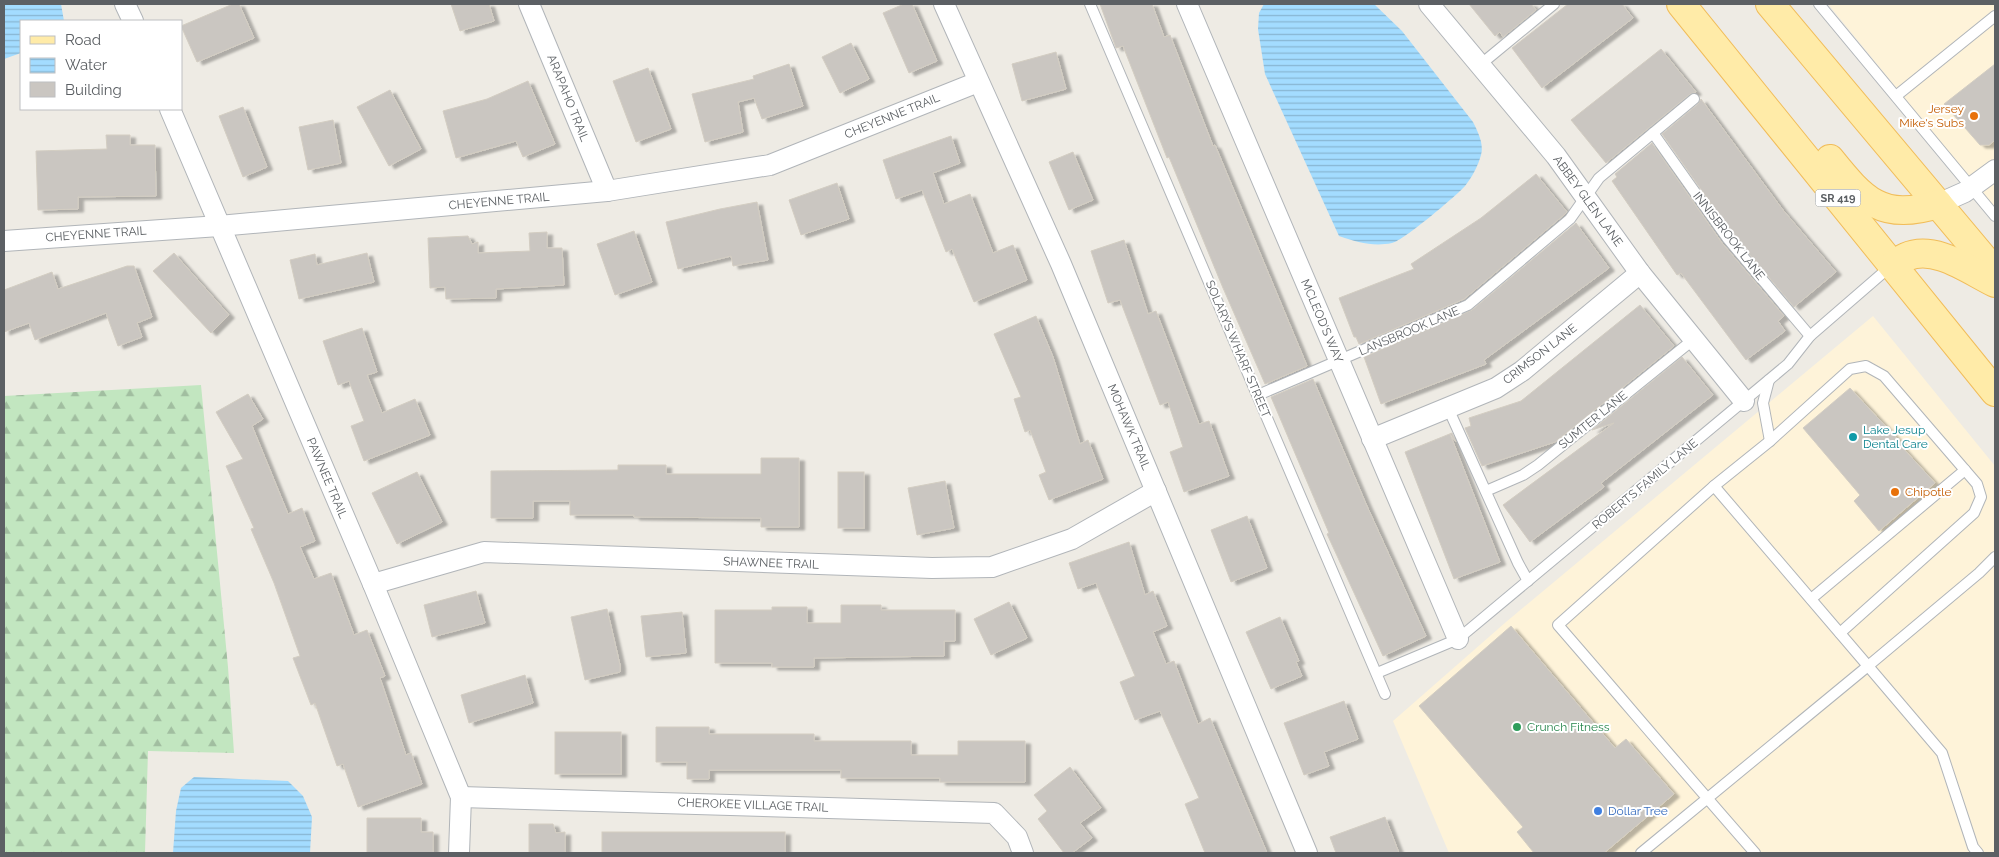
<svg xmlns="http://www.w3.org/2000/svg" width="1999" height="857" font-family="Raleway,sans-serif">
<style>
.commercial{fill:#fef3d9}
.forest{fill:url(#forest-firs)}
.water{fill:url(#water-rules)}
.building{fill:#cac6c1;stroke:#d3cdc2;filter:url(#shadow)}
.lines{fill:none;stroke-linecap:round;stroke-linejoin:round}
.service-casing{stroke:#b1b5b9;stroke-width:12}
.minor-casing{stroke:#b1b5b9;stroke-width:22}
.primary-casing{stroke:#f1bd5a;stroke-width:30}
.service{stroke:#fff;stroke-width:10}
.minor{stroke:#fff;stroke-width:20}
.primary{stroke:#ffeba8;stroke-width:28}
.food-dot{fill:#e8710a;stroke:#fff;stroke-width:2}
.culture-dot{fill:#0f9aa8;stroke:#fff;stroke-width:2}
.leisure-dot{fill:#2e9e5b;stroke:#fff;stroke-width:2}
.shop-dot{fill:#3f7fe0;stroke:#fff;stroke-width:2}
.labels{text-anchor:middle;stroke-width:4;stroke-linejoin:round;paint-order:stroke}
.shield{fill:#fff;stroke:#8d9092;stroke-width:1}
.shield-label{font-size:11px;font-weight:bold;fill:#5c6064}
.street-label{font-size:12px;fill:#5c6064;stroke:#fff}
.food-label{font-size:12px;fill:#c56008;stroke:#fff;text-anchor:end}
.culture-label{font-size:12px;fill:#0d838f;stroke:#fff;text-anchor:start}
.leisure-label{font-size:12px;fill:#27864d;stroke:#fff;text-anchor:start}
.shop-label{font-size:12px;fill:#366cbe;stroke:#fff;text-anchor:start}
</style>
<defs>
<pattern id="forest-firs" width="22" height="20" patternUnits="userSpaceOnUse" patternTransform="scale(1.25)"><rect width="22" height="20" fill="#c2e6c0"/><path d="M5 1l3.5 6h-7zM16 11l3.5 6h-7z" fill="#a1bea0"/></pattern>
<pattern id="water-rules" width="6" height="5" patternUnits="userSpaceOnUse" patternTransform="scale(1.25)"><rect width="6" height="5" fill="#a3dcff"/><path d="M0 2.5h6" fill="none" stroke="#88b6d2"/></pattern>
<filter id="shadow"><feDropShadow dx="5.5" dy="3" stdDeviation="1" flood-color="#0004"/></filter>
</defs>
<rect width="100%" height="100%" fill="#eeebe4"/>
<!-- commercial -->
<g class="commercial">
<polygon points="1828,4 1995,4 1995,209"/>
<polygon points="1873,316 1995,466 1995,853 1449,853 1393,721 1506,622"/>
</g>
<!-- forest -->
<polygon class="forest" points="201,385 228,667 234,753 148,751 145,853 4,853 4,396"/>
<!-- water -->
<g class="water">
<polygon points="4,4 61,4 64,21 21,21 21,53 4,59"/>
<path d="M1264,4H1374L1402,31L1473,122C1478,132 1484,144 1481,155C1478,166 1472,177 1465,186C1456,196 1404,240 1392,243C1373,247 1357,242 1339,236L1265,74L1258,29L1259,13Z"/>
<polygon points="194,777 288,781 303,796 312,817 310,853 173,853 176,811 181,788"/>
</g>
<!-- building -->
<g class="building">
<polygon points="233,4 239,4 254,38 197,62 181,26"/>
<polygon points="451,4 489,4 494,21 460,31"/>
<polygon points="904,4 912,4 937,61 909,73 883,13"/>
<polygon points="1100,4 1152,4 1164,37 1170,35 1213,146 1215,145 1307,366 1265,384 1223,288 1169,157 1167,158 1123,46 1116,48"/>
<polygon points="1469,4 1531,4 1536,10 1503,37 1500,32 1495,36"/>
<polygon points="1568,4 1622,4 1633,18 1542,88 1512,48"/>
<polygon points="851,43 869,79 840,93 822,57"/>
<polygon points="1661,49 1696,92 1690,94 1606,163 1571,120"/>
<polygon points="1056,52 1066,89 1022,101 1012,64"/>
<polygon points="789,64 803,106 762,119 754,98 738,102 743,132 705,142 692,94 754,79 753,76"/>
<polygon points="1995,64 1995,140 1989,145 1980,145 1944,104"/>
<polygon points="648,68 671,129 636,142 613,81"/>
<polygon points="528,81 555,144 523,157 516,141 456,158 443,111 487,99"/>
<polygon points="390,90 421,149 389,166 357,107"/>
<polygon points="1701,99 1783,210 1836,272 1794,307 1733,235 1662,134 1698,104"/>
<polygon points="243,107 267,167 243,177 219,116"/>
<polygon points="333,120 341,163 308,170 299,127"/>
<polygon points="106,135 130,135 130,145 155,145 156,196 78,197 78,209 38,210 36,151 107,149"/>
<polygon points="951,136 960,163 933,173 944,204 970,194 993,253 1013,245 1027,280 974,302 952,249 946,252 922,190 896,199 883,160"/>
<polygon points="1652,143 1722,243 1784,316 1778,321 1785,331 1746,360 1681,273 1677,275 1612,181 1617,177 1615,174"/>
<polygon points="1073,152 1093,200 1069,210 1049,162"/>
<polygon points="1536,174 1567,212 1565,214 1464,299 1359,344 1356,337 1354,337 1339,298 1414,269 1411,264 1481,218"/>
<polygon points="837,183 849,219 801,235 789,200"/>
<polygon points="757,202 768,260 733,266 731,256 678,269 666,222 720,209"/>
<polygon points="1576,223 1609,268 1484,360 1486,364 1381,404 1364,357 1472,310"/>
<polygon points="634,231 652,282 615,295 597,244"/>
<polygon points="547,232 547,248 562,248 564,285 496,289 496,298 446,299 445,287 430,288 428,238 468,236 472,244 478,242 478,253 530,251 529,233"/>
<polygon points="1124,240 1148,314 1156,311 1199,424 1209,421 1229,476 1184,492 1170,452 1183,447 1168,402 1160,405 1120,300 1108,303 1091,251"/>
<polygon points="174,253 229,315 211,333 153,271"/>
<polygon points="367,253 374,282 299,299 290,260 315,254 317,265"/>
<polygon points="127,266 134,266 152,317 137,323 142,337 118,346 106,313 35,340 29,323 4,332 4,290 52,272 58,289"/>
<polygon points="1640,305 1674,346 1555,442 1482,466 1465,428 1471,426 1469,418 1521,401"/>
<polygon points="1036,316 1053,357 1080,444 1088,440 1103,479 1049,500 1039,475 1046,472 1030,430 1025,432 1014,399 1021,397 994,334"/>
<polygon points="362,328 377,372 367,375 382,413 415,399 430,435 364,461 351,426 364,421 349,381 338,385 323,341"/>
<polygon points="1682,357 1713,395 1601,483 1604,487 1530,542 1503,505 1614,423 1592,430"/>
<polygon points="1313,379 1366,504 1426,636 1383,656 1327,534 1329,533 1271,397"/>
<polygon points="1850,388 1903,445 1901,446 1935,483 1879,531 1854,501 1860,495 1803,428"/>
<polygon points="248,394 263,419 252,426 288,514 302,508 315,541 300,547 314,579 331,573 354,635 367,630 385,676 380,678 406,755 411,753 422,784 358,807 343,764 337,766 315,703 311,705 293,658 300,656 274,583 251,529 254,528 226,466 243,459 216,412"/>
<polygon points="1452,433 1456,442 1450,434 1500,562 1454,579 1405,452"/>
<polygon points="761,458 799,458 799,527 761,527 761,518 634,517 634,515 570,515 570,501 533,501 533,518 491,518 491,471 618,470 618,465 666,465 666,474 761,474"/>
<polygon points="417,472 442,522 397,544 372,493"/>
<rect x="838" y="472" width="26" height="56"/>
<polygon points="945,481 954,528 917,535 908,488"/>
<polygon points="1247,516 1267,568 1231,582 1211,530"/>
<polygon points="1129,542 1145,595 1153,591 1167,626 1153,632 1166,664 1174,661 1198,724 1210,718 1267,853 1205,853 1185,804 1199,798 1160,711 1135,720 1120,682 1135,676 1096,583 1078,589 1069,563"/>
<polygon points="476,591 485,623 432,637 424,605"/>
<polygon points="1009,602 1027,638 991,655 974,619"/>
<polygon points="841,605 881,605 881,610 955,610 955,641 944,641 944,656 814,658 814,667 772,667 772,663 715,663 715,610 772,610 772,607 807,607 807,623 841,623"/>
<polygon points="607,609 620,665 620,672 585,680 571,617"/>
<polygon points="682,612 686,653 646,657 641,616"/>
<polygon points="1280,617 1299,661 1296,662 1302,676 1271,689 1246,632"/>
<polygon points="1511,626 1615,748 1626,739 1674,794 1604,853 1534,853 1517,832 1523,827 1419,706"/>
<polygon points="525,675 533,703 469,723 461,695"/>
<polygon points="1344,701 1358,739 1324,752 1329,766 1304,775 1284,723"/>
<polygon points="656,727 709,727 709,734 814,734 814,741 911,741 911,755 958,755 958,741 1025,741 1025,782 940,782 940,778 841,778 841,770 709,770 709,779 687,779 687,762 656,762"/>
<rect x="555" y="732" width="66" height="42"/>
<polygon points="1070,767 1101,808 1080,823 1092,838 1072,853 1064,853 1038,819 1047,811 1034,795"/>
<polygon points="1385,817 1399,853 1336,853 1330,837"/>
<polygon points="367,818 421,818 421,832 433,832 433,853 367,853"/>
<polygon points="529,824 553,824 556,833 565,832 565,853 529,853"/>
<rect x="602" y="832" width="183" height="21"/>
</g>
<g class="lines">
<defs>
<g id="service">
<polyline points="1090,4 1385,694"/>
<polyline points="1819,4 1995,216"/>
<polyline points="1480,65 1554,4"/>
<polyline points="1896,96 1995,16"/>
<polyline points="1653,133 1728,239 1810,336"/>
<polyline points="1769,380 1763,403 1770,441"/>
<polyline points="1258,395 1468,305 1570,219 1599,178 1694,99"/>
<polyline points="1448,408 1518,563 1528,581"/>
<polyline points="1714,486 1770,441 1850,369 1866,366 1884,376 1977,484 1981,497 1974,513 1840,633"/>
<polyline points="1486,491 1523,475 1538,465 1694,339"/>
<polyline points="1811,599 1965,470"/>
<polyline points="1377,673 1458,639 1788,364 1810,336 1892,265"/>
<path d="M1641,853L1868,666L1714,486L1558,625C1624,701 1689,778 1755,853"/>
<polyline points="1978,853 1973,847 1942,753 1868,666 1979,573 1995,557"/>
</g>
<g id="minor">
<polyline points="125,4 133,21"/>
<polyline points="529,4 607,191"/>
<polyline points="944,4 1061,264 1307,853"/>
<polyline points="1187,4 1458,639"/>
<polyline points="1429,4 1556,156 1640,273 1744,401"/>
<polyline points="170,109 373,584 461,797 459,853"/>
<polyline points="1938,204 1965,192 1995,170"/>
<polyline points="4,241 219,226 607,191 770,165 978,82"/>
<polyline points="1372,439 1496,388 1522,371 1640,273"/>
<polyline points="373,584 484,552 932,568 992,567 1072,539 1156,491"/>
<polyline points="461,797 994,813 1017,837 1023,853"/>
</g>
<g id="primary">
<polyline points="1681,4 1995,392"/>
<polyline points="1770,4 1995,272"/>
<path d="M1830,159C1863,200 1882,222 1938,204"/>
<path d="M1893,265C1897,263 1901,259 1906,257C1935,244 1970,271 1995,283"/>
</g>
</defs>
<!-- service casing -->
<use href="#service" class="service-casing"/>
<!-- minor casing -->
<use href="#minor" class="minor-casing"/>
<!-- primary casing -->
<use href="#primary" class="primary-casing"/>
<!-- service -->
<use href="#service" class="service"/>
<!-- minor -->
<use href="#minor" class="minor"/>
<!-- primary -->
<use href="#primary" class="primary"/>
</g>
<!-- markers -->
<g class="food-dot">
<circle cx="1974" cy="116" r="5"/>
<circle cx="1895" cy="492" r="5"/>
</g>
<circle class="culture-dot" cx="1853" cy="437" r="5"/>
<circle class="leisure-dot" cx="1517" cy="727" r="5"/>
<circle class="shop-dot" cx="1598" cy="811" r="5"/>
<g class="labels">
<!-- shield labels -->
<rect class="shield" x="1815.5" y="189.5" width="45" height="17" rx="4"/>
<g class="shield-label">
<text x="1838" y="202">SR 419</text>
</g>
<!-- street labels -->
<g class="street-label">
<text transform="translate(568 98) rotate(68)" y="4">ARAPAHO TRAIL</text>
<text transform="translate(892 116) rotate(-22)" y="4">CHEYENNE TRAIL</text>
<text transform="translate(499 201) rotate(-5)" y="4">CHEYENNE TRAIL</text>
<text transform="translate(1588 201) rotate(54)" y="4">ABBEY GLEN LANE</text>
<text transform="translate(96 234) rotate(-4)" y="4">CHEYENNE TRAIL</text>
<text transform="translate(1729 236) rotate(52)" y="4">INNISBROOK LANE</text>
<text transform="translate(1322 321) rotate(67)" y="4">MCLEOD'S WAY</text>
<text transform="translate(1409 331) rotate(-23)" y="4">LANSBROOK LANE</text>
<text transform="translate(1238 349) rotate(67)" y="4">SOLARYS WHARF STREET</text>
<text transform="translate(1540 354) rotate(-38)" y="4">CRIMSON LANE</text>
<text transform="translate(1593 420) rotate(-39)" y="4">SUMTER LANE</text>
<text transform="translate(1129 427) rotate(67)" y="4">MOHAWK TRAIL</text>
<text transform="translate(327 478) rotate(67)" y="4">PAWNEE TRAIL</text>
<text transform="translate(1645 484) rotate(-40)" y="4">ROBERTS FAMILY LANE</text>
<text transform="translate(771 563) rotate(2)" y="4">SHAWNEE TRAIL</text>
<text transform="translate(753 805) rotate(2)" y="4">CHEROKEE VILLAGE TRAIL</text>
</g>
<!-- food labels -->
<g class="food-label">
<text x="1964" y="113">Jersey<tspan x="1964" dy="14">Mike's Subs</tspan></text>
<text x="1905" y="496" text-anchor="start">Chipotle</text>
</g>
<!-- culture labels -->
<g class="culture-label">
<text x="1863" y="434">Lake Jesup<tspan x="1863" dy="14">Dental Care</tspan></text>
</g>
<!-- leisure labels -->
<g class="leisure-label">
<text x="1527" y="731">Crunch Fitness</text>
</g>
<!-- shop labels -->
<g class="shop-label">
<text x="1608" y="815">Dollar Tree</text>
</g>
</g>
<!-- border -->
<rect width="1999" height="857" fill="none" stroke="#5c6064" stroke-width="10"/>
<!-- legend -->
<rect x="20" y="20" width="162" height="90" fill="#ffffff" stroke="#bebfc1"/>
<rect x="30" y="36" width="25" height="8" fill="#ffeba8" stroke="#bebfc1"/>
<text x="65" y="45" font-size="15" fill="#5c6064">Road</text>
<rect x="30" y="58" width="25" height="15" fill="url(#water-rules)" stroke="#bebfc1"/>
<text x="65" y="70" font-size="15" fill="#5c6064">Water</text>
<rect x="30" y="82" width="25" height="15" fill="#cac6c1" stroke="#bebfc1"/>
<text x="65" y="95" font-size="15" fill="#5c6064">Building</text>
</svg>
